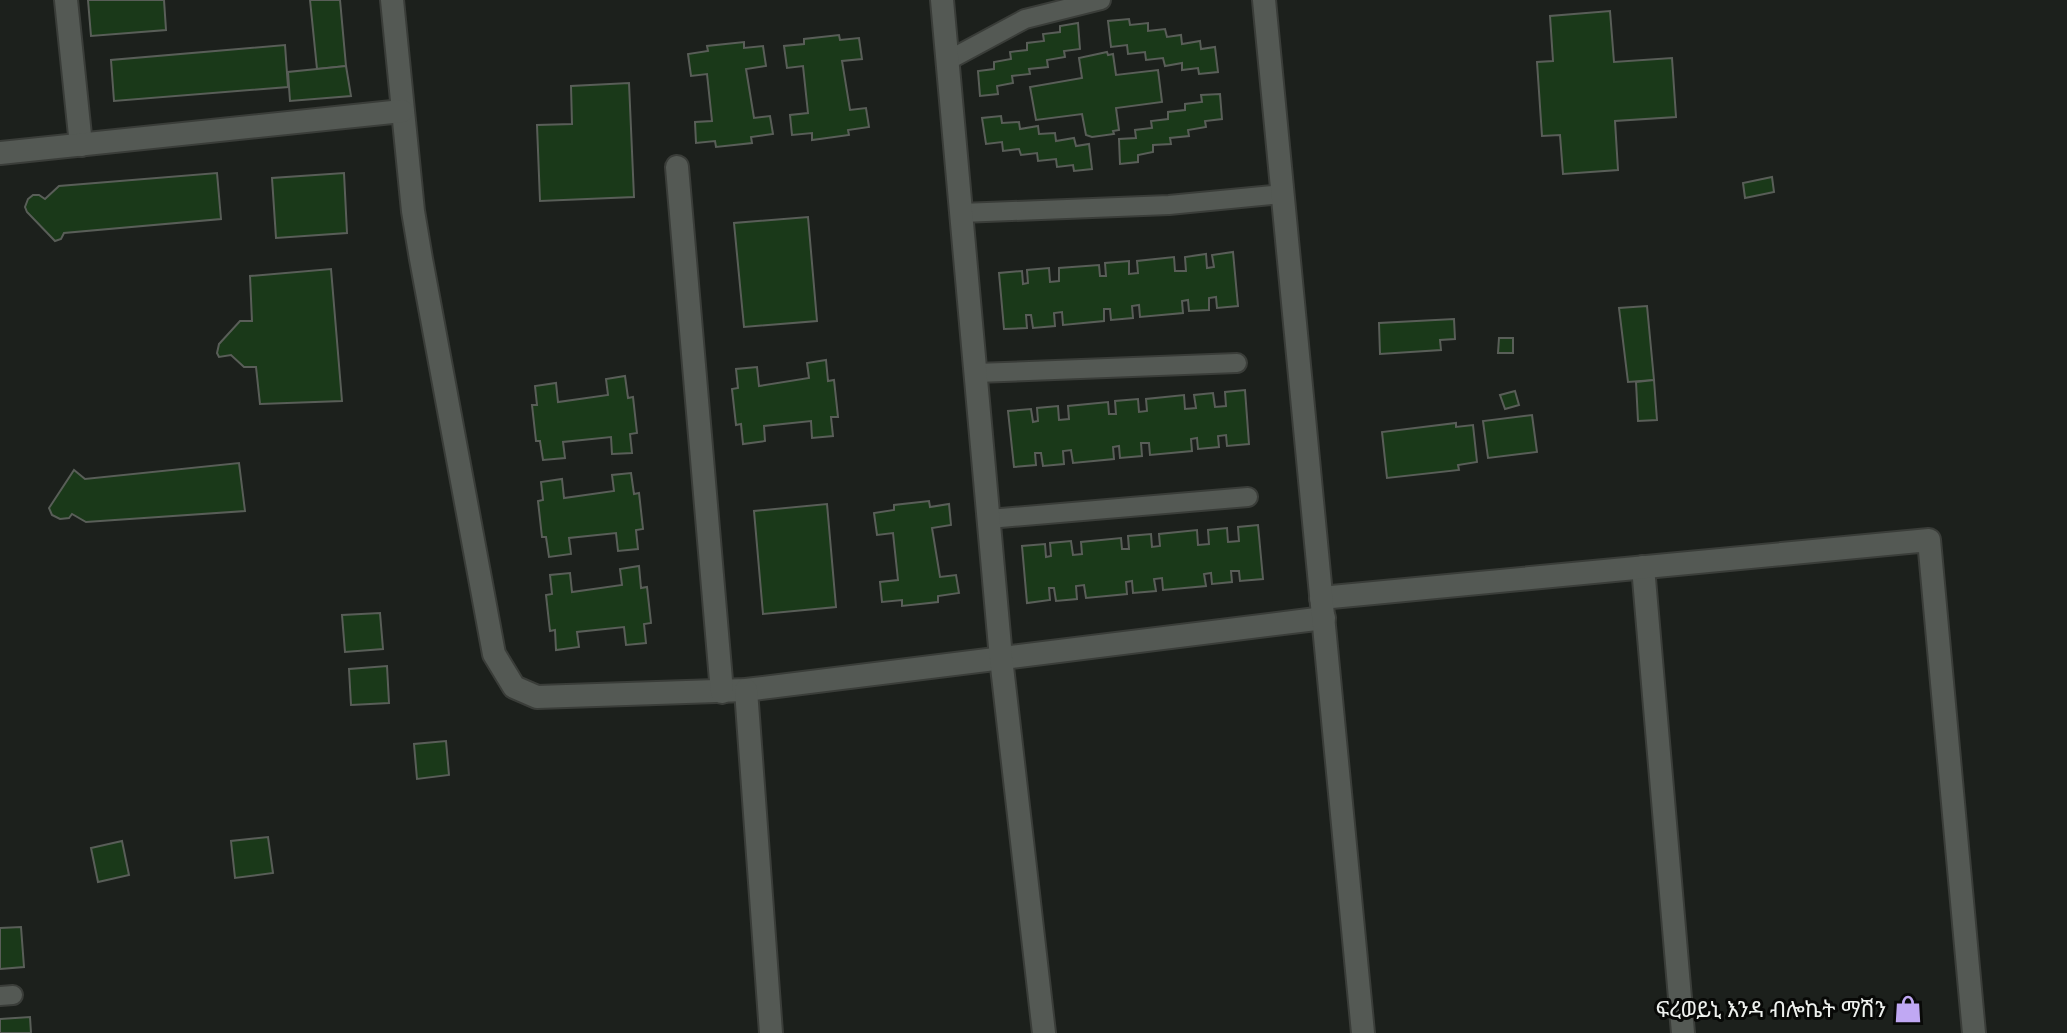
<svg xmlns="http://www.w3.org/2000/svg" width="2067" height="1033" font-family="'Times New Roman','Noto Sans Ethiopic',serif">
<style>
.building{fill:#1a3919;stroke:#595e58;stroke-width:2}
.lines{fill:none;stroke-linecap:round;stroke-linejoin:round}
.service-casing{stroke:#3a3d39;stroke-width:22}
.minor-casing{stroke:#3a3d39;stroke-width:26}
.tertiary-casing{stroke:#3a3d39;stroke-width:26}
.service{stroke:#545954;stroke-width:18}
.minor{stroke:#545954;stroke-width:22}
.tertiary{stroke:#545954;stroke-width:22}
.labels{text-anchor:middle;stroke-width:6;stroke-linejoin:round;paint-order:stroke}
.poi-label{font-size:22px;fill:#eef1ee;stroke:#080907;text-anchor:end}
</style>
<rect width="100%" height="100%" fill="#1c201c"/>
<!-- building -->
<g class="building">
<polygon points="88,0 164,0 166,30 91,36"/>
<polygon points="310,0 340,0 346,66 317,69"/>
<polygon points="1610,11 1614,62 1672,58 1676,117 1615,121 1618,170 1563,174 1560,135 1542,136 1537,62 1553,61 1550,16"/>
<polygon points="1129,19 1130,25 1148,23 1148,31 1165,29 1167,37 1181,35 1182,44 1200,41 1201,49 1215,47 1218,72 1199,74 1198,68 1182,70 1182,63 1165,66 1163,58 1146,60 1145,52 1128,54 1127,45 1111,47 1108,21"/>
<polygon points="1078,23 1080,49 1064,51 1065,57 1047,60 1048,67 1029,69 1030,74 1012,76 1013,83 997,86 998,94 980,96 978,71 994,69 994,62 1011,59 1010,52 1027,50 1027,43 1044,41 1043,34 1060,32 1060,26"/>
<polygon points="839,35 840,40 859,38 862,59 842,61 850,110 866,108 869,127 848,130 849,135 812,140 812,133 792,135 790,115 808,113 803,66 787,68 784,46 804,44 804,39"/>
<polygon points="744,42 744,48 763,46 766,66 746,69 754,118 770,116 773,134 751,137 752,143 716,147 715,141 696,143 695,122 712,121 707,74 691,76 688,54 708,51 707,46"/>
<polygon points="285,45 288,87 114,101 111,60"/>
<polygon points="1107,52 1108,55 1113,54 1116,75 1158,70 1162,102 1116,108 1119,130 1113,131 1114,134 1092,137 1086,135 1082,114 1036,120 1030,87 1082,78 1079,58"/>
<polygon points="346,66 351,96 290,101 288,72"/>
<polygon points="629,83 634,197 540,201 537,125 572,124 571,86"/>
<polygon points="1220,94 1222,119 1205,121 1206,127 1188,130 1189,136 1170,138 1171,144 1153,145 1153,152 1138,155 1138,162 1120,164 1119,139 1136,138 1135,130 1152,128 1151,121 1168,119 1168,112 1185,110 1185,104 1202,102 1201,95"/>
<polygon points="1001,116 1002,123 1019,122 1020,129 1038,126 1039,134 1055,133 1056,141 1074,138 1076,146 1089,144 1092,169 1074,171 1073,165 1057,167 1056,159 1038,161 1037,153 1021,155 1019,149 1003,151 1002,142 986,144 982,118"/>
<polygon points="217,173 221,219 64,233 61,239 55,241 27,212 25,207 28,199 33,195 39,195 45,199 59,186"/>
<polygon points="344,173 347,233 276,238 272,178"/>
<polygon points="1772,177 1774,192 1745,198 1743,183"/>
<polygon points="808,217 817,321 744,327 734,223"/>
<polygon points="1233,252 1238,306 1217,308 1216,297 1209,298 1209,310 1189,311 1188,300 1182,301 1183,313 1140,317 1139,305 1132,306 1133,318 1111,320 1110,309 1104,309 1104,321 1063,325 1062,312 1054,313 1055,326 1033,328 1031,315 1026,315 1027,328 1004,329 999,273 1022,271 1023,284 1028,283 1027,270 1049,268 1050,282 1059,281 1059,268 1099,265 1100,276 1106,276 1105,263 1129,261 1129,274 1138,273 1137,261 1174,257 1175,271 1186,271 1185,257 1206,254 1207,268 1214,267 1212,255"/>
<polygon points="331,269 342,401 260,404 256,367 244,367 231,355 219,357 217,353 219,344 240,321 252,321 250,276"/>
<polygon points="1647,306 1654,380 1628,382 1619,308"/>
<polygon points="1454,319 1455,339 1440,340 1441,350 1380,354 1379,323"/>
<polygon points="1499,338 1513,338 1513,353 1498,353"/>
<polygon points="826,360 828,381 834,380 838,417 831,417 833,436 812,438 811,421 764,426 765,441 743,444 741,424 736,425 732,389 738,388 736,369 757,367 759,386 809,378 807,363"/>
<polygon points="625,376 628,398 633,397 637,433 630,434 632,453 612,454 611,437 563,442 565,458 543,460 540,441 536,441 532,405 537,405 535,386 556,383 558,402 608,395 606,379"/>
<polygon points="1654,380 1657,420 1638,421 1636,382"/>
<polygon points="1245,390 1249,444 1227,446 1226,435 1218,436 1219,447 1198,449 1197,438 1191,439 1192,451 1150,455 1149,443 1141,443 1142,456 1120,458 1119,446 1113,447 1114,459 1073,463 1071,450 1063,451 1064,464 1043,466 1041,453 1035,453 1036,465 1014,467 1008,411 1031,409 1033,422 1038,421 1037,408 1058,406 1059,420 1069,419 1068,406 1108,402 1109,414 1116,414 1115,401 1138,399 1139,412 1147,411 1146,399 1184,395 1185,409 1196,408 1194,395 1213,393 1215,407 1226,406 1225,392"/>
<polygon points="1515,391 1519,405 1505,409 1500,395"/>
<polygon points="1532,415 1537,452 1488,458 1483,421"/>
<polygon points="1456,423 1456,427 1473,425 1477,462 1458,465 1459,470 1387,478 1382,432"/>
<polygon points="239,463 245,511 86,522 72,514 69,518 60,519 52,515 49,508 74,470 85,479"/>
<polygon points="631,473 634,494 639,493 643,529 636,530 638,549 618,551 616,533 569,538 571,554 549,557 546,537 542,537 538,501 543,500 541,482 562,479 564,498 614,491 612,475"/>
<polygon points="929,501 930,507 949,504 951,525 932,528 940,577 956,575 959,593 938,596 938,602 902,606 902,600 882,602 880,582 898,580 893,533 877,535 874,513 894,510 894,505"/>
<polygon points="827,504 836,607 763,614 754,511"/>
<polygon points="1258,525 1263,579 1240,581 1239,571 1231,571 1232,582 1212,584 1211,573 1204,574 1206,586 1163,590 1162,578 1154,579 1156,591 1133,593 1132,581 1126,582 1127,594 1086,598 1084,585 1076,586 1077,599 1056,601 1054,588 1049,588 1050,600 1027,603 1022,546 1045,544 1046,557 1051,556 1050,543 1071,541 1073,555 1082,554 1081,542 1121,538 1122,549 1129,549 1128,536 1151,534 1152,547 1160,546 1159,534 1197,530 1198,545 1209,544 1208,530 1227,528 1228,542 1239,541 1238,527"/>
<polygon points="639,566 641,588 647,587 651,623 644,624 646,643 626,645 624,627 577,632 579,647 556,650 555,630 550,631 546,595 552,594 550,575 570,573 572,592 622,585 620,569"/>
<polygon points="380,613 383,649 345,652 342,615"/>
<polygon points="387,666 389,703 351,705 349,669"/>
<polygon points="446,741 449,775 417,779 414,744"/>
<polygon points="268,837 273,873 235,878 231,841"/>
<polygon points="122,841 129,875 98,882 91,848"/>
<polygon points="21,927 24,967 0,969 0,928"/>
<polygon points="30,1017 31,1033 0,1033 0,1019"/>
</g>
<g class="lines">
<defs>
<g id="service">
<polyline points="947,61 1025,19 1101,0"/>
<polyline points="961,213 1169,205 1283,194"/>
<polyline points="976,373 1237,363"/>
<polyline points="989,519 1248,497"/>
<polyline points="0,996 13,995"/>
</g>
<g id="minor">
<polyline points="66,0 81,145"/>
<polyline points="392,0 413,211 421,259 494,654 514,687 537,697 746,690 1324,618"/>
<polyline points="942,0 1001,658 1044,1033"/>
<polyline points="0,153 402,111"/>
<polyline points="677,167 722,692"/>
<polyline points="1643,567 1683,1033"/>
<polyline points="1321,598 1929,540 1974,1033"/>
<polyline points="746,690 771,1033"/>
</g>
<polyline id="tertiary" points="1264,0 1363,1033"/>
</defs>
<!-- service casing -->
<use href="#service" class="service-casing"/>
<!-- minor casing -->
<use href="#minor" class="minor-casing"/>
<!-- tertiary casing -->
<use href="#tertiary" class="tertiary-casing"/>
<!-- service -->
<use href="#service" class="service"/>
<!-- minor -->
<use href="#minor" class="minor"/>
<!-- tertiary -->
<use href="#tertiary" class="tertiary"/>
</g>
<!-- icons -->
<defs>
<symbol id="shop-bare" viewBox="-9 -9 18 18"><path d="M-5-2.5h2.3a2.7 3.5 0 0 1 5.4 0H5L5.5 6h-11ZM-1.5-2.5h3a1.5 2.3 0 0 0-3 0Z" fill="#c0a8f3" stroke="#080907" stroke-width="2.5" paint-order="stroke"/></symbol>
</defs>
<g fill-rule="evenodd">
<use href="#shop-bare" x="1888" y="989" width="40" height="40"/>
</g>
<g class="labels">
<!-- poi labels -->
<g class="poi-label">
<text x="1886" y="1017">ፍረወይኒ እንዳ ብሎኬት ማሽን</text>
</g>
</g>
</svg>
